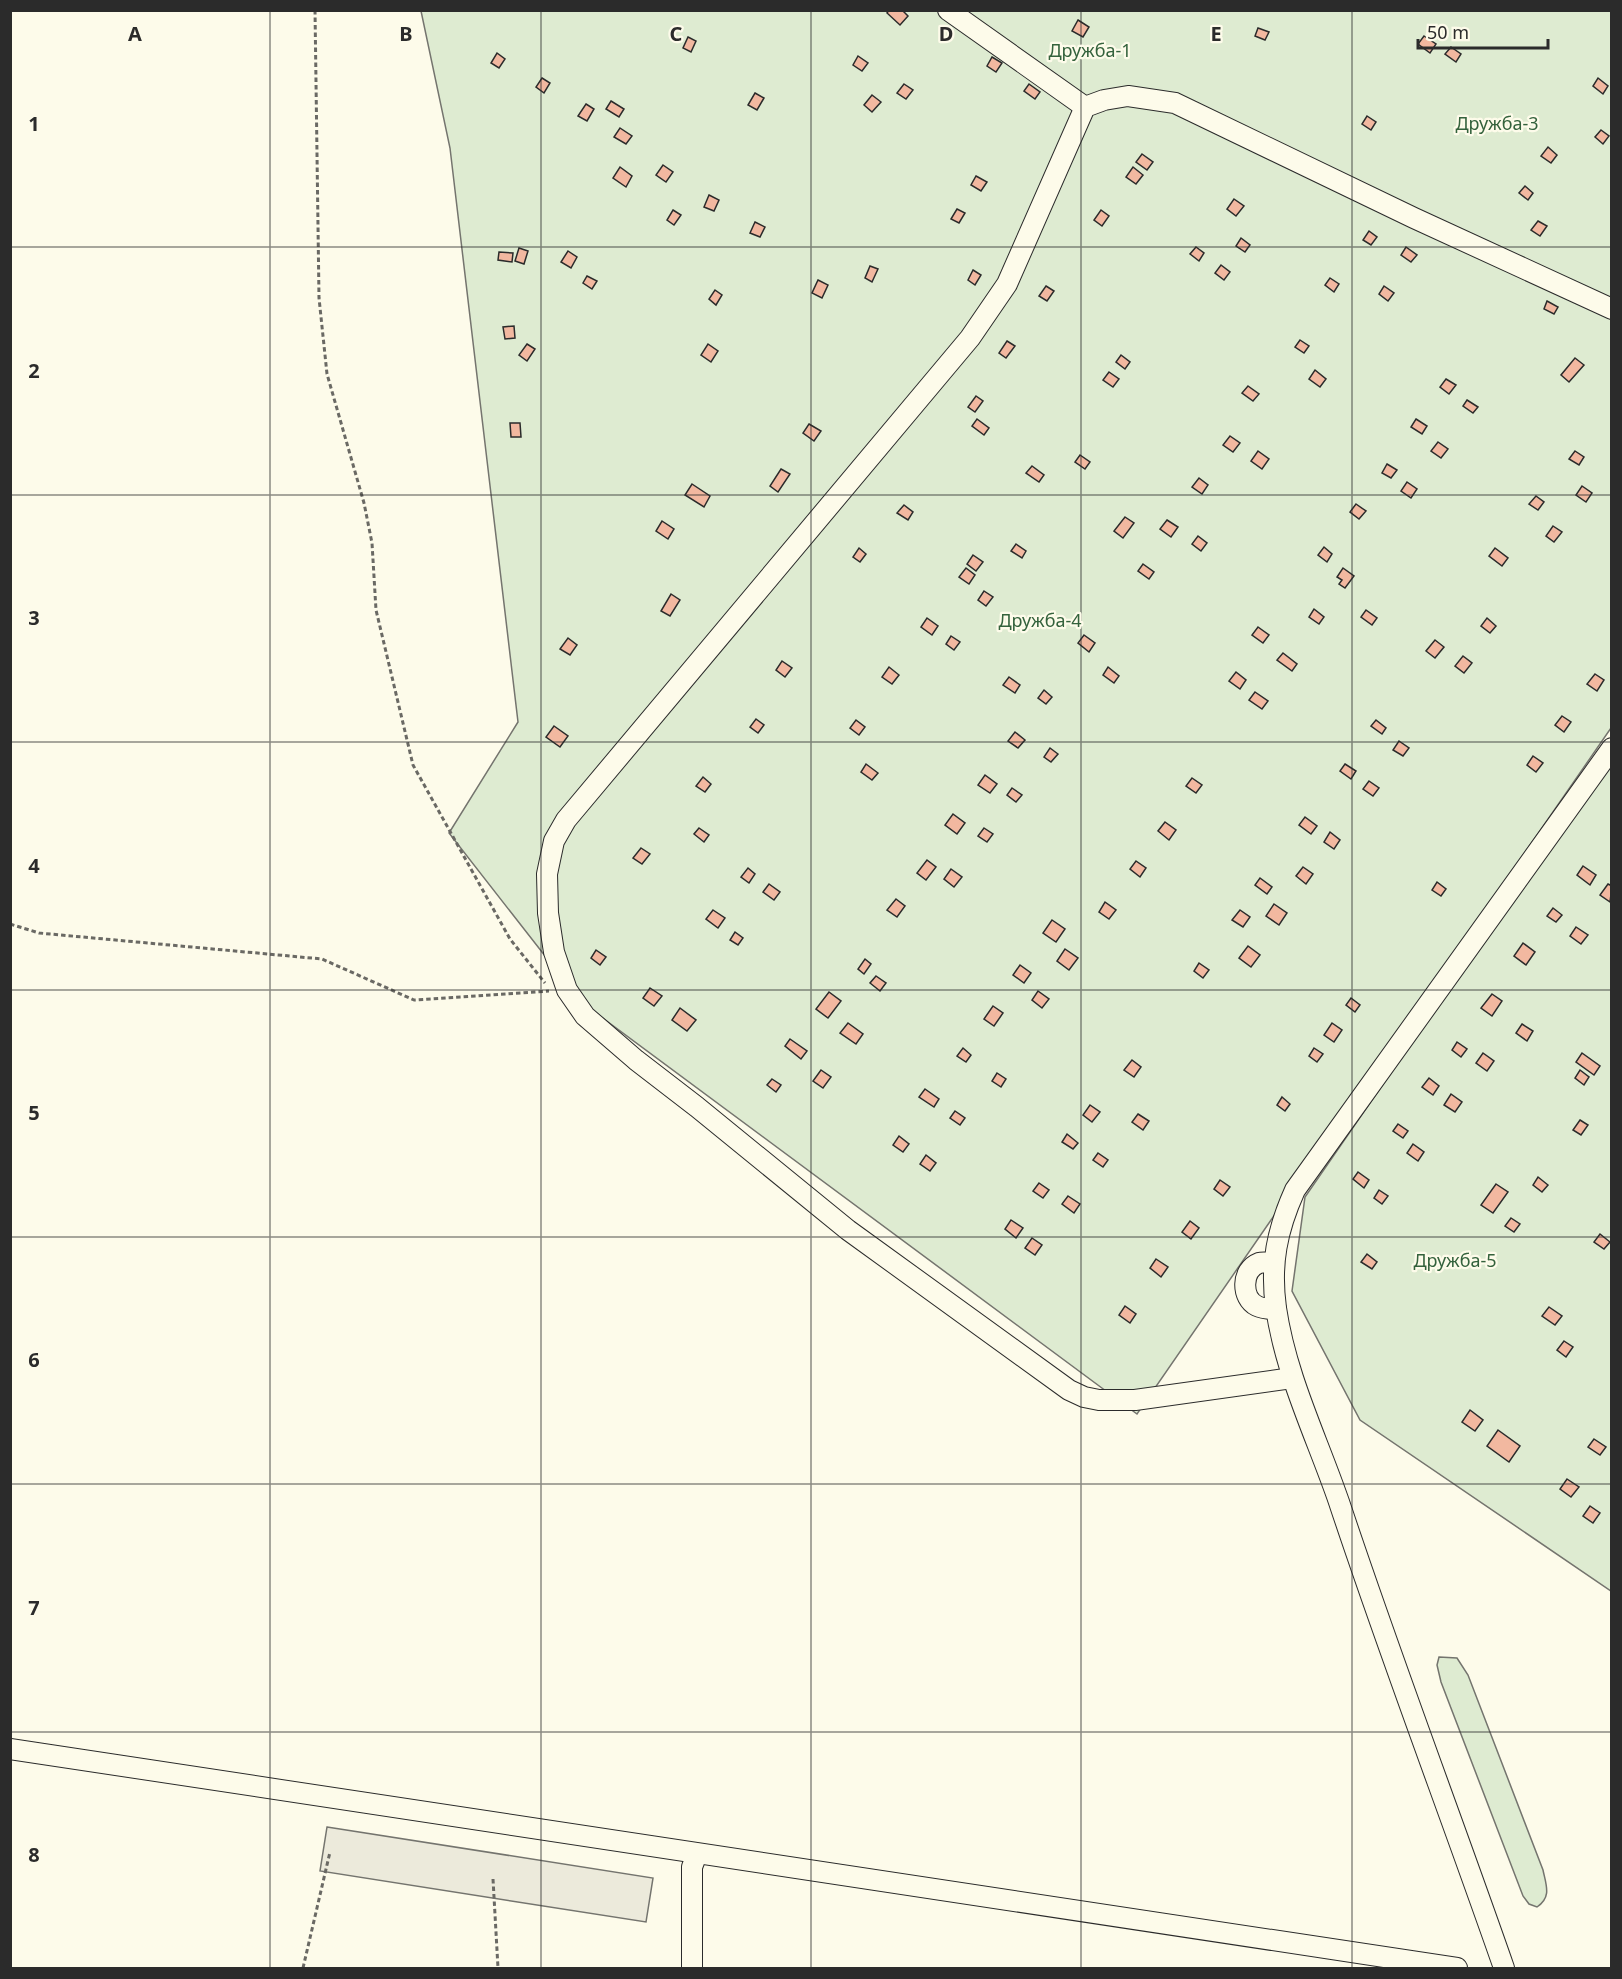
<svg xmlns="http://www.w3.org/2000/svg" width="1622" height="1979" font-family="'Noto Sans',sans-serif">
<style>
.green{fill:#deebd1;stroke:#74746e;stroke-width:1.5}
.parking{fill:#eceadb;stroke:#74746e;stroke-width:1.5}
.building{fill:#f2b8a0;stroke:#2b2b2b;stroke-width:1.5}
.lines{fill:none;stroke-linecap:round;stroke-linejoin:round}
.minor-casing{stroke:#2b2b2b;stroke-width:22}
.path{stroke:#6a6964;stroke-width:3;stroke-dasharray:4.5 3;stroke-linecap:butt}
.minor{stroke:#fdfbea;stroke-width:20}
.grid{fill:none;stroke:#2b2b2b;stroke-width:1.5;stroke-opacity:0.55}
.labels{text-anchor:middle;stroke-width:4.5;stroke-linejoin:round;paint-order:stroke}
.park-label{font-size:18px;fill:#34623c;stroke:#fdfbea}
.grid-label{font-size:20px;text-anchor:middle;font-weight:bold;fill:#2b2b2b;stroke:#fdfbea;stroke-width:4.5;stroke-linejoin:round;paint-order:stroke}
</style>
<rect width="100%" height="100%" fill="#fdfbea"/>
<!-- green -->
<g class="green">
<polygon points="421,11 1611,11 1611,728 1137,1414 581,1002 449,833 518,722 450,148"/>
<polygon points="1611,754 1611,1591 1360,1420 1292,1291 1305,1197"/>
<path d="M1439,1657L1457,1658L1468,1675L1543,1870C1546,1885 1552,1897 1537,1907L1529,1904L1523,1896L1441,1682L1437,1665Z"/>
</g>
<!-- parking -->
<polygon class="parking" points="327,1827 653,1878 646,1922 320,1871"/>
<!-- building -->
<g class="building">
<polygon points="889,10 902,10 908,16 900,25 887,13"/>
<polygon points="1078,20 1089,27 1083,37 1072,31"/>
<polygon points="1258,28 1269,32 1265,40 1255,36"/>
<polygon points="1424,36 1436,44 1430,53 1418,44"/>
<polygon points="688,37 696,41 691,52 683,48"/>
<polygon points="1451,47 1461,54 1456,62 1445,54"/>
<polygon points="497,53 505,59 499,68 491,63"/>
<polygon points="858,56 868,63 862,71 853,65"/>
<polygon points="992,57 1002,63 996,72 987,66"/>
<polygon points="542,78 550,83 544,93 536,87"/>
<polygon points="1598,78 1608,86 1603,94 1593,86"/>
<polygon points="904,84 913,90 906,99 897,93"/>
<polygon points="1029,84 1040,92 1035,99 1024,91"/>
<polygon points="755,93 764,98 757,110 748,105"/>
<polygon points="872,95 881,102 872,112 864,105"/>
<polygon points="611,101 624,109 619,117 606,109"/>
<polygon points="586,104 594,109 587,121 578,116"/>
<polygon points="1367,116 1376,122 1371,130 1362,124"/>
<polygon points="620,128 632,136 626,144 614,137"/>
<polygon points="1601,130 1609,136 1603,144 1595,137"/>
<polygon points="1548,147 1557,155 1551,163 1541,156"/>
<polygon points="1142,154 1153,162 1147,170 1136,162"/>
<polygon points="663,165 673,172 666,182 656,175"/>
<polygon points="620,167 632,176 626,187 613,178"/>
<polygon points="1133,167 1143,175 1136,184 1126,177"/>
<polygon points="976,176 987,182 981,191 971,185"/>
<polygon points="1525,186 1533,193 1528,200 1519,193"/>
<polygon points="709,195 719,200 714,211 704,207"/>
<polygon points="1234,199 1244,206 1236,216 1227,209"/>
<polygon points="957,209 965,213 959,223 951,219"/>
<polygon points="673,210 681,215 674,225 667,220"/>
<polygon points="1101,210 1109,216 1102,226 1094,220"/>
<polygon points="1538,221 1547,226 1540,236 1531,230"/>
<polygon points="755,222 765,227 760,237 750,233"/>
<polygon points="1369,231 1377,237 1371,245 1363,240"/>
<polygon points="1241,238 1250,245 1245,252 1236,246"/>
<polygon points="1196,247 1204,253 1199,261 1190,254"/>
<polygon points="1406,247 1417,255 1411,262 1401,255"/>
<polygon points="519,248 528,251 524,264 515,261"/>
<polygon points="568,251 577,257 571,268 561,262"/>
<polygon points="499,252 513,253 512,262 498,260"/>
<polygon points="1221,265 1230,272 1224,280 1215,273"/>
<polygon points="870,266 878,269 872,282 865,278"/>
<polygon points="973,270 981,275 975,285 968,280"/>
<polygon points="587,276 597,281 592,289 583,283"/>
<polygon points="1330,278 1339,284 1334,292 1325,285"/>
<polygon points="818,280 828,285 822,298 812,293"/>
<polygon points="1046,286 1054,291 1047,301 1039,296"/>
<polygon points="1384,286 1394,293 1388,301 1379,294"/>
<polygon points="715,290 722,295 716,305 709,299"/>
<polygon points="1547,301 1558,307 1554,314 1544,309"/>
<polygon points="514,326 515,338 505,339 503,327"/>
<polygon points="1300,340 1309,346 1304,353 1295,347"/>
<polygon points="1007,341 1015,346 1006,358 999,353"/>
<polygon points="527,344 535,349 527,361 519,355"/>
<polygon points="708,344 718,351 711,362 701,355"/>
<polygon points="1121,355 1130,362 1125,369 1116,362"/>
<polygon points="1575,358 1584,365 1569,382 1561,375"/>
<polygon points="1315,370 1326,379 1320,387 1309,379"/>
<polygon points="1109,372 1119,379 1113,387 1103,380"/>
<polygon points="1446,379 1456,385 1449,394 1440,387"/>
<polygon points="1248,386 1259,394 1253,401 1242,393"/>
<polygon points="976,396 983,401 975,412 968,407"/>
<polygon points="1467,400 1478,407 1473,413 1463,406"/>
<polygon points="977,419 989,428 984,435 972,426"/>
<polygon points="1416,419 1427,426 1422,434 1411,427"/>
<polygon points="510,423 520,423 521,437 511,437"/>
<polygon points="809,424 821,431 814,441 803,433"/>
<polygon points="1230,436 1240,443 1233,452 1223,445"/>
<polygon points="1438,442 1448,449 1441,458 1431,451"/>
<polygon points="1258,451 1269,459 1262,469 1251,461"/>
<polygon points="1575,451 1584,457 1579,465 1569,459"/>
<polygon points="1080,455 1090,462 1085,469 1075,462"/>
<polygon points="1387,464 1397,470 1391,478 1382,473"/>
<polygon points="1032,466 1044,475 1039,482 1026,473"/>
<polygon points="781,469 790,474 778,492 770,486"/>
<polygon points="1199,478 1208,485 1202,494 1192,487"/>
<polygon points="1407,482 1417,489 1411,498 1401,491"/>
<polygon points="692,484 710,496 704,507 685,495"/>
<polygon points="1582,486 1592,493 1586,502 1576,495"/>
<polygon points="1536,496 1544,502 1538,510 1529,504"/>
<polygon points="1356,504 1366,511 1359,519 1350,512"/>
<polygon points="904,505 913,512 908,520 897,513"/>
<polygon points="1125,517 1134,523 1123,538 1114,531"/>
<polygon points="1167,520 1178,527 1171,537 1160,529"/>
<polygon points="662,521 674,529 668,539 656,531"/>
<polygon points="1553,526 1562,532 1554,542 1546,536"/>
<polygon points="1198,536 1207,543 1201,551 1192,544"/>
<polygon points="1016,544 1026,551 1022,558 1011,551"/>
<polygon points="1324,547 1332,554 1327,562 1318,555"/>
<polygon points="859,548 866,554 860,562 853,557"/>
<polygon points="1495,548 1508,558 1502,566 1489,556"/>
<polygon points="973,555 983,562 976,571 967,564"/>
<polygon points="1143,564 1154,572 1149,579 1138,571"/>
<polygon points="966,568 975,575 969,584 959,577"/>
<polygon points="1343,568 1354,576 1345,588 1339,584 1342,580 1337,577"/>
<polygon points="984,591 993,597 986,606 978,600"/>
<polygon points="671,594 680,600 670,616 661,611"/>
<polygon points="1314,609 1324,617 1319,624 1309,617"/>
<polygon points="1366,610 1377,618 1372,625 1361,617"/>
<polygon points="927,618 938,626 932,635 921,627"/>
<polygon points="1487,618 1496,626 1490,633 1481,626"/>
<polygon points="1258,627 1269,635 1263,643 1252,635"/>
<polygon points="1084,635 1095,643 1089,652 1078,643"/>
<polygon points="951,636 960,642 954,650 946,644"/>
<polygon points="568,638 577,645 570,655 560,649"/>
<polygon points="1435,640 1444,647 1435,658 1426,651"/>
<polygon points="1283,653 1297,664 1292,671 1277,660"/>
<polygon points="1463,656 1472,663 1464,673 1455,666"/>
<polygon points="782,661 792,668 785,677 776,670"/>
<polygon points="889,667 899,675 892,684 882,677"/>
<polygon points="1108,667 1119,676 1114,683 1103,675"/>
<polygon points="1236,672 1246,680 1240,689 1229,681"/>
<polygon points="1595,674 1604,680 1597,691 1587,684"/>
<polygon points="1009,677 1020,685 1015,693 1003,685"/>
<polygon points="1044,690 1052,697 1046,704 1038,698"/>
<polygon points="1255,692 1268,701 1262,709 1249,700"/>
<polygon points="1562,716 1571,722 1564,732 1555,725"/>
<polygon points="756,719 764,725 758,733 750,727"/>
<polygon points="856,720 865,727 859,735 850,728"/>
<polygon points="1376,720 1386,728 1382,734 1371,726"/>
<polygon points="554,726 568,736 560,747 546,737"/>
<polygon points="1015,732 1025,740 1018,748 1008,741"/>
<polygon points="1399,741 1409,748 1403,756 1393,750"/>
<polygon points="1050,748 1058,754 1051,762 1044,757"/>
<polygon points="1533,756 1543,763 1536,772 1527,765"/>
<polygon points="866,764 878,773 872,780 861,772"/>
<polygon points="1345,764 1356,771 1351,779 1340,771"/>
<polygon points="985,775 997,784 990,793 978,785"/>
<polygon points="703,777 711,784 705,792 696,786"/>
<polygon points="1192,778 1202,785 1196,793 1186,786"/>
<polygon points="1369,781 1379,788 1373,796 1363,789"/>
<polygon points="1012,788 1022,795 1016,802 1007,795"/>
<polygon points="953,814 965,823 957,834 945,825"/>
<polygon points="1305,817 1317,826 1311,834 1299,825"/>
<polygon points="1165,822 1176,830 1169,840 1158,831"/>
<polygon points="699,828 709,835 704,842 694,834"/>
<polygon points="984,828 993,834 987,842 978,836"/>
<polygon points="1330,832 1340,840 1334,849 1324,842"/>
<polygon points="641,848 650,854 642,864 633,858"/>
<polygon points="927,860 936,867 926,880 917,873"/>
<polygon points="1136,861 1146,868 1140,877 1130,869"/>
<polygon points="1583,866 1596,875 1590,885 1577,875"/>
<polygon points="1303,867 1313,874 1306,884 1296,876"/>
<polygon points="748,868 755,874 749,883 741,877"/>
<polygon points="951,869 962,877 954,887 944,879"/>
<polygon points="1260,878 1272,887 1267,894 1255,885"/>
<polygon points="1437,882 1446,889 1441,896 1432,890"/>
<polygon points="769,884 780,892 774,900 763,892"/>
<polygon points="1608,884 1612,886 1610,902 1600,895"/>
<polygon points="896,899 905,906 897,917 887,910"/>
<polygon points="1105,902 1116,910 1109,919 1099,912"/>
<polygon points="1274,904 1287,913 1279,925 1266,916"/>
<polygon points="1553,908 1562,915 1556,922 1547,916"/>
<polygon points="713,910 725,918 718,928 706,919"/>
<polygon points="1240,910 1250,917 1243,927 1232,920"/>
<polygon points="1052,920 1065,929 1056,942 1043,933"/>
<polygon points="1576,927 1588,935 1581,944 1570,936"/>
<polygon points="735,932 743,938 738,945 730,940"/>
<polygon points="1523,943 1535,952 1526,965 1514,956"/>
<polygon points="1248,946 1260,955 1251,967 1239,958"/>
<polygon points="1065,949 1078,958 1069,970 1057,961"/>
<polygon points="596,950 606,957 600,965 591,958"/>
<polygon points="865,959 871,964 864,974 858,969"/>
<polygon points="1199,963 1209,970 1203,978 1194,971"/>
<polygon points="1020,965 1031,973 1024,983 1013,975"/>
<polygon points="876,976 886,983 880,991 870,983"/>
<polygon points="650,988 662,996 654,1006 643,998"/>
<polygon points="1038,991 1049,999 1042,1008 1032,1000"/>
<polygon points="829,992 841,1001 828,1018 816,1009"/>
<polygon points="1492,994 1502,1001 1492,1016 1481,1008"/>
<polygon points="1351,998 1360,1005 1355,1012 1346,1005"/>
<polygon points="993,1006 1003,1013 994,1026 984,1019"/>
<polygon points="680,1008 696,1020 687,1031 672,1020"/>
<polygon points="848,1023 863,1034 856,1044 840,1033"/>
<polygon points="1332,1023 1342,1030 1334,1042 1324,1035"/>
<polygon points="1522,1024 1533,1031 1527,1041 1516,1033"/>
<polygon points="790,1039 807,1051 801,1059 785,1046"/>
<polygon points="1457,1042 1467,1049 1461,1057 1452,1050"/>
<polygon points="963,1048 971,1055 966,1062 957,1056"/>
<polygon points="1314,1048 1323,1054 1317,1062 1309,1056"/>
<polygon points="1483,1053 1494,1061 1487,1071 1476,1063"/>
<polygon points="1582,1053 1600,1066 1594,1075 1576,1062"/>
<polygon points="1132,1060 1141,1067 1134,1077 1124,1070"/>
<polygon points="821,1070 831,1077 823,1088 813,1081"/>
<polygon points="1580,1070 1589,1077 1584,1085 1575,1078"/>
<polygon points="997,1073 1006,1079 1001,1087 992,1081"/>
<polygon points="1429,1078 1439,1086 1433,1095 1422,1087"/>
<polygon points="772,1079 781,1085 776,1092 767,1085"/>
<polygon points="925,1089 939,1099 934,1107 919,1097"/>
<polygon points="1451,1094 1462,1102 1455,1112 1444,1105"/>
<polygon points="1282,1097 1290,1104 1285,1111 1277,1105"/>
<polygon points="1090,1105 1100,1112 1092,1122 1083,1115"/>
<polygon points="955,1111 965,1118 960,1125 950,1118"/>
<polygon points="1138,1114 1149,1121 1143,1130 1132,1122"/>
<polygon points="1580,1120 1588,1125 1581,1135 1573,1130"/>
<polygon points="1398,1124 1408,1131 1403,1138 1393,1131"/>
<polygon points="1067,1134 1078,1143 1073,1149 1062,1142"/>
<polygon points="899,1136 909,1144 903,1152 893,1145"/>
<polygon points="1413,1144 1424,1152 1418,1161 1407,1153"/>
<polygon points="1098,1153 1108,1160 1103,1167 1093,1160"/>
<polygon points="926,1155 936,1163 930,1171 920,1164"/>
<polygon points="1358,1172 1369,1180 1364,1188 1353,1179"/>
<polygon points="1538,1177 1548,1185 1542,1192 1533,1185"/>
<polygon points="1220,1180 1230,1187 1223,1196 1214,1189"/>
<polygon points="1039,1183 1049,1190 1043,1198 1033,1191"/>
<polygon points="1496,1184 1508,1192 1493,1213 1481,1205"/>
<polygon points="1379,1190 1388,1196 1382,1204 1374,1198"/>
<polygon points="1068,1196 1080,1204 1074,1213 1062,1204"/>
<polygon points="1511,1218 1520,1224 1514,1232 1505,1226"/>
<polygon points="1011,1220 1023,1228 1016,1238 1005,1229"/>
<polygon points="1190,1221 1199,1228 1191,1239 1182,1232"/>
<polygon points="1600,1234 1610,1242 1604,1249 1594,1242"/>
<polygon points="1032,1238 1042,1245 1035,1255 1025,1248"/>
<polygon points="1367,1254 1377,1262 1372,1269 1361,1262"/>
<polygon points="1156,1259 1168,1267 1161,1277 1150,1268"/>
<polygon points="1125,1306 1136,1314 1130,1323 1119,1315"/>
<polygon points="1549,1307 1562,1316 1555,1325 1542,1316"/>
<polygon points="1564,1341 1573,1347 1566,1357 1557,1350"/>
<polygon points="1470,1410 1483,1420 1475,1431 1462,1422"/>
<polygon points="1498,1430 1520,1446 1509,1462 1487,1446"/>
<polygon points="1594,1439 1606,1447 1600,1455 1588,1447"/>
<polygon points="1567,1479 1579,1487 1571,1497 1560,1489"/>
<polygon points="1590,1506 1600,1513 1593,1523 1583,1516"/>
</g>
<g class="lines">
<defs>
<g id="minor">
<polyline points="948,10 1085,107"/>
<path d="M1274,1263C1269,1263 1263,1262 1259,1263C1241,1270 1241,1298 1257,1306C1263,1309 1270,1309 1276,1309"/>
<polyline points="1292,1378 1135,1400 1099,1400 1084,1397 1069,1390 848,1230 697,1107 636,1060 585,1016 567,990 554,952 548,913 547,874 554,841 566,820 970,338 1007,284 1085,107 1104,100 1128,96 1175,103 1414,218 1612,309"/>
<polyline points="10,1749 1457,1968"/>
<polyline points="692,1968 692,1867 697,1854"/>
<path d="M1504,1968C1450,1813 1391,1659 1339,1502C1317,1438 1286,1376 1276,1308C1270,1264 1277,1230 1295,1190L1612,748"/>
</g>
</defs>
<!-- minor casing -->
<use href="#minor" class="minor-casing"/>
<!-- path -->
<g class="path">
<polyline points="315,10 319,298 327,374 364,503 372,543 376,610 413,765 510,939 545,983"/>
<polyline points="10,924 39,933 322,959 414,1000 549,991"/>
<polyline points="493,1879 498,1968"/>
<polyline points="303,1968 330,1852"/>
</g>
<!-- minor -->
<use href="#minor" class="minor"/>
</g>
<!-- grid -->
<path class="grid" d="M270,10V1968M541,10V1968M811,10V1968M1081,10V1968M1352,10V1968M10,247H1612M10,495H1612M10,742H1612M10,990H1612M10,1237H1612M10,1484H1612M10,1732H1612"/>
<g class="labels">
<!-- park labels -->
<g class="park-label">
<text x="1090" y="57">Дружба-1</text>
<text x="1497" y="130">Дружба-3</text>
<text x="1040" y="627">Дружба-4</text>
<text x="1455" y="1267">Дружба-5</text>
</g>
</g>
<g class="grid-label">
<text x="135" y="41">A</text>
<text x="406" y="41">B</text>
<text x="676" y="41">C</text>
<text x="946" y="41">D</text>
<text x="1216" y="41">E</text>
<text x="34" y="131">1</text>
<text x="34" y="378">2</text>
<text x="34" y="625">3</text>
<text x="34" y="873">4</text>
<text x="34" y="1120">5</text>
<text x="34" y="1367">6</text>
<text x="34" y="1615">7</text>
<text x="34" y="1862">8</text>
</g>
<!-- border -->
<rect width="1622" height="1979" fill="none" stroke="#2b2b2b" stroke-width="24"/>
<!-- scale -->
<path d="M1418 39v9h130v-9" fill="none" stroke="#2b2b2b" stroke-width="3"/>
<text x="1427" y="39" font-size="18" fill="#2b2b2b" stroke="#fdfbea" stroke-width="4.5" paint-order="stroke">50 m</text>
</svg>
